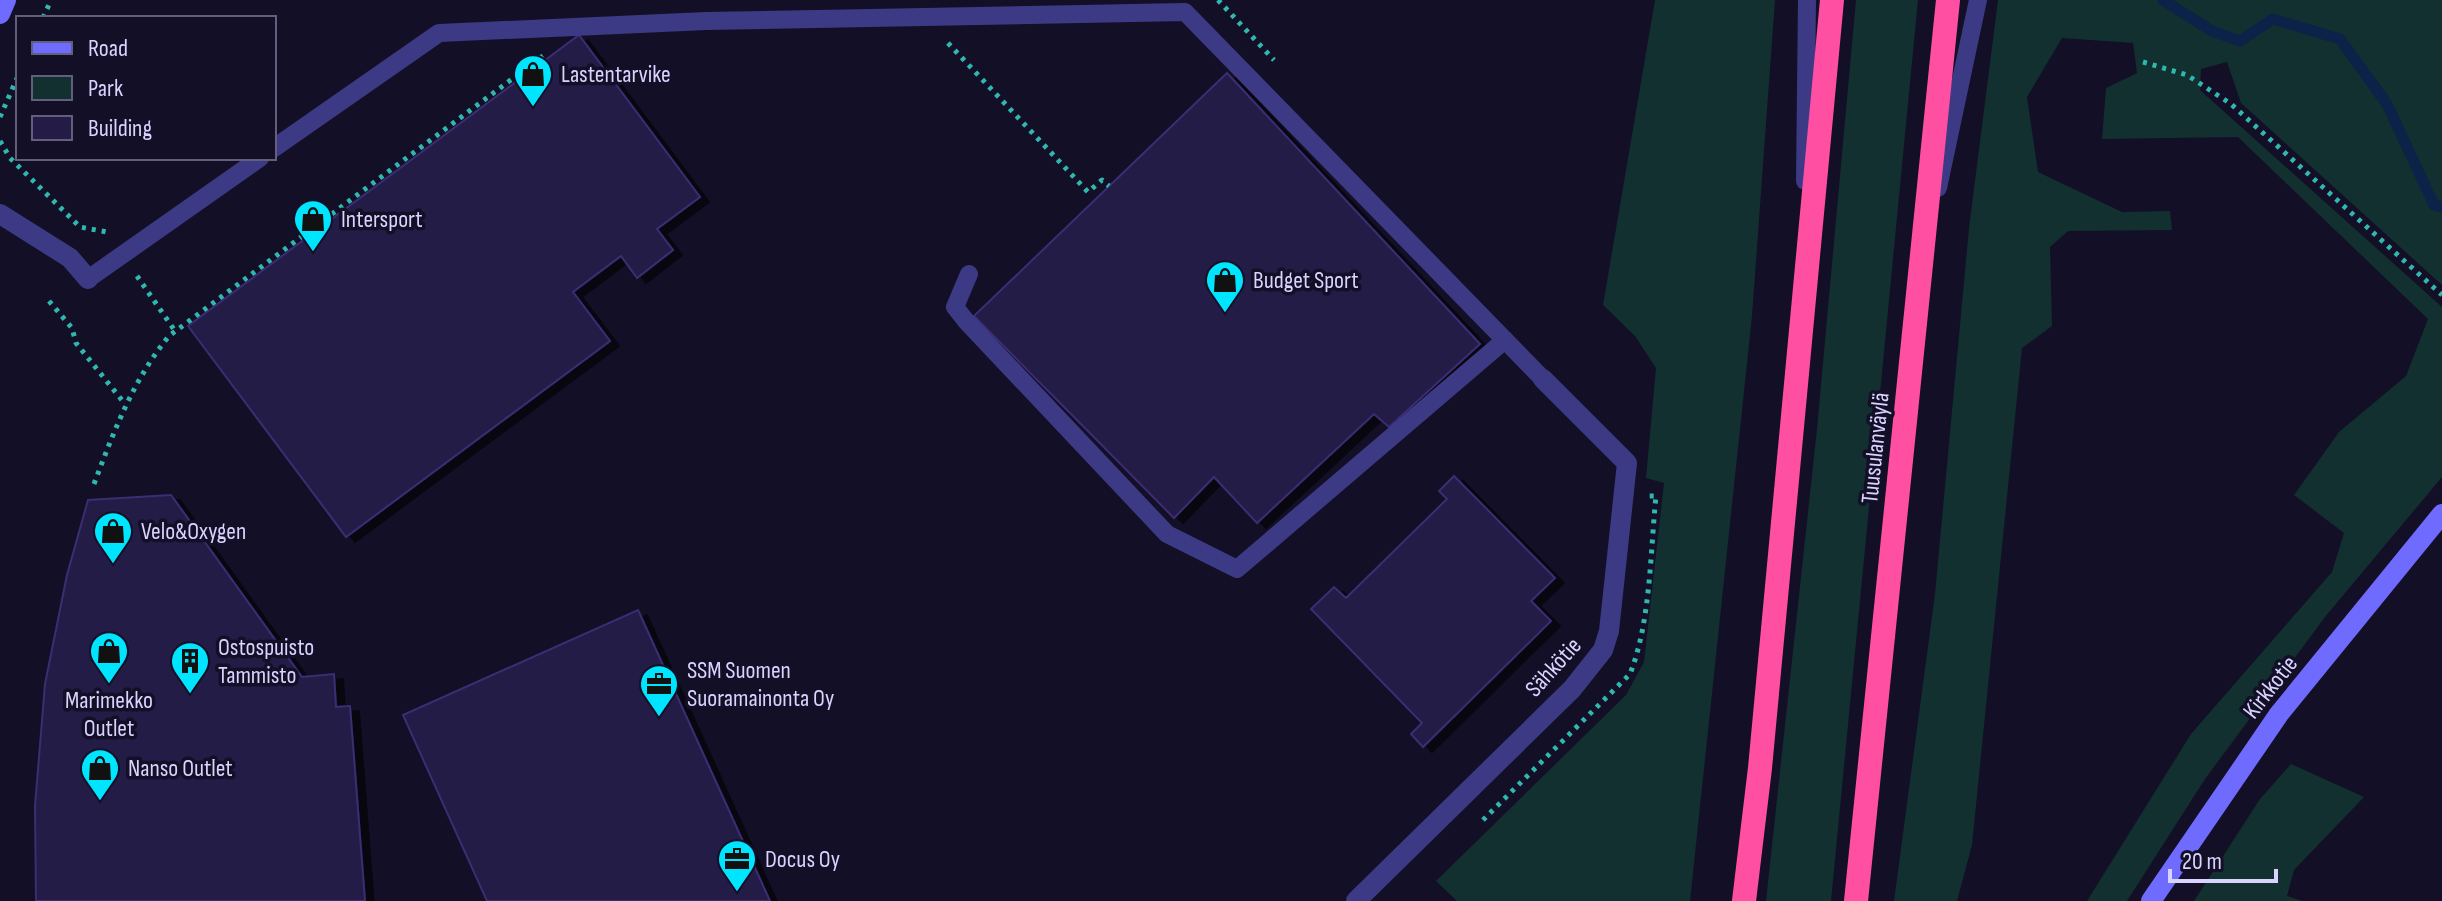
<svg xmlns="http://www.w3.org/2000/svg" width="2442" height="901" font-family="'Sofia Sans Condensed',sans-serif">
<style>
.green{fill:#12302f}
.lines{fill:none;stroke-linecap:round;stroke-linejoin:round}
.stream{stroke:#0c2248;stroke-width:11}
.building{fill:#241b47;stroke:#3b2d73;stroke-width:2;filter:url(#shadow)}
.path{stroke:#2fb8b0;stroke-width:5;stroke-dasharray:4 6;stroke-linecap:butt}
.lane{stroke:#3d3a85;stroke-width:18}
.street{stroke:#3d3a85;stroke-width:20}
.secondary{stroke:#6f6bff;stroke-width:20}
.highway{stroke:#ff4fa3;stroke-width:24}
.labels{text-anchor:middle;stroke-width:7;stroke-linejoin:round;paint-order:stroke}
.poi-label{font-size:24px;fill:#d9d4ff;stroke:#130f26;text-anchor:start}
.street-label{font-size:24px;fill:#d9d4ff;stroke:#130f26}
</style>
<defs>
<filter id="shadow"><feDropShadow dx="9" dy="5" stdDeviation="0" flood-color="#0009"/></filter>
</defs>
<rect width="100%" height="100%" fill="#130f26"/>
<!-- green -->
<g class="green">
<polygon points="1655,0 1775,0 1752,316 1690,901 1457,901 1436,881 1626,695 1644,662 1664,483 1646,478 1656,368 1635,336 1603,305"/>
<polygon points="1856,0 1918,0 1831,901 1766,901 1817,429"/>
<polygon points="1998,0 2442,0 2442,285 2241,103 2227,62 2201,69 2200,90 2442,307 2442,477 2325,617 2205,779 2127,901 2087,901 2191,734 2332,572 2344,533 2294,495 2339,432 2406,376 2428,319 2238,137 2102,139 2106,88 2137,73 2133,43 2062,38 2027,97 2038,172 2122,212 2170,211 2172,230 2068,231 2050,247 2052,326 2022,348 1972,845 1957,901 1894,901 1935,594 1969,228"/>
<polygon points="2291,764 2364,797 2294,870 2287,896 2302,901 2194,901 2260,799"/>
</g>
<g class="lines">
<!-- stream -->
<polyline class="stream" points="2163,0 2212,31 2240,41 2273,19 2340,39 2387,104 2434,205 2442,207"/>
</g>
<!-- building -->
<g class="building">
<polygon points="579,35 700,197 657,229 673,250 637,278 621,256 573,292 610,341 346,537 188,326"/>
<polygon points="1227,73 1480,344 1389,427 1374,414 1257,523 1214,477 1174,518 974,316"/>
<polygon points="1454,476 1555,578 1531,601 1551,621 1423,747 1411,734 1422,723 1311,609 1334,587 1346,598 1447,499 1439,491"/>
<polygon points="171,495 302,677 334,674 336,707 350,706 365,901 36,901 35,806 45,684 67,575 88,500"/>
<polygon points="638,610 770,901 487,901 403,715"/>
</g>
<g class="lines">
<!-- path -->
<g class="path">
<polyline points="1218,0 1274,60"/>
<polyline points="43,18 51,0"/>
<polyline points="948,43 1088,192 1102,180 1109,186"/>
<polyline points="2143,62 2187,75 2231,104 2442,295"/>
<polyline points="0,117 18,76"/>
<polyline points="0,141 10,158 80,227 107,232"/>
<polyline points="137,276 175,331"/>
<polyline points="49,301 72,328 76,343 125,404"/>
<path d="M94,484C114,431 133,380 169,336L544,55"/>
<path d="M1483,820L1630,674C1651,620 1650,554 1656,496H1649"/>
</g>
<!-- lane -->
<g class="lane">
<polyline points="274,148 439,33 706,21 1185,12 1543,379"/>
<polyline points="1805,181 1807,0"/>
<polyline points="1938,188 1978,0"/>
<polyline points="969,274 955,307 966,321 1167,534 1237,569 1505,340"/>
<polyline points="88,279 260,158"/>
</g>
<!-- street -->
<g class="street">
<polyline points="0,214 70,258 88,279"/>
<polyline points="1356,901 1572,689 1603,650 1609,631 1627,463 1543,379"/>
</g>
<!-- secondary -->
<g class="secondary">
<polyline points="0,14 6,0"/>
<polyline points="2151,901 2279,714 2442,514"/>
</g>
<!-- highway -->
<g class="highway">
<polyline points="1744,901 1760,768 1832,0"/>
<polyline points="1856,901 1948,0"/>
</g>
</g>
<!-- icons -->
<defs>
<symbol id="shop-pin" viewBox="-11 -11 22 30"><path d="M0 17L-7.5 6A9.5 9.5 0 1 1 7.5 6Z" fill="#00e5ff" stroke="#130f26"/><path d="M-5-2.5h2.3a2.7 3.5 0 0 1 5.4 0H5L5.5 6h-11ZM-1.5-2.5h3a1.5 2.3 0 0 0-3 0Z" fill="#111"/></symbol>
<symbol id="building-pin" viewBox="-11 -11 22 30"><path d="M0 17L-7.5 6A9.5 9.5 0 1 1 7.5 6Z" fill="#00e5ff" stroke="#130f26"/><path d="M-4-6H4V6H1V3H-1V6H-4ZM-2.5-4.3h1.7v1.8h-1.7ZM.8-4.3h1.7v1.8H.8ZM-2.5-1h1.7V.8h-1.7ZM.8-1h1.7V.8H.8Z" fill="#111"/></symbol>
<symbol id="office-pin" viewBox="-11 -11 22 30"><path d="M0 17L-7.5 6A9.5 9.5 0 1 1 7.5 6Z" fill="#00e5ff" stroke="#130f26"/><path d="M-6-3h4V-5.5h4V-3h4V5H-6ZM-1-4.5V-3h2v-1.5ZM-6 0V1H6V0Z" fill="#111"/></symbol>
</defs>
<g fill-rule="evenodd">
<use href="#shop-pin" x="511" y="52" width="44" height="60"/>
<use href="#shop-pin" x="291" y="197" width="44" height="60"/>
<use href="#shop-pin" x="1203" y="258" width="44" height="60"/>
<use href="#shop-pin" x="91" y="509" width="44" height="60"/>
<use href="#shop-pin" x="87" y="629" width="44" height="60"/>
<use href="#building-pin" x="168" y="639" width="44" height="60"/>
<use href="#office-pin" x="637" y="662" width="44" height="60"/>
<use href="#shop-pin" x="78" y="746" width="44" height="60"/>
<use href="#office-pin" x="715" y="837" width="44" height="60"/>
</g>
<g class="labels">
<!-- poi labels -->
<g class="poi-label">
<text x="561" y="82">Lastentarvike</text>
<text x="341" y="227">Intersport</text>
<text x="1253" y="288">Budget Sport</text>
<text x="141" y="539">Velo&amp;Oxygen</text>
<text x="218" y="655">Ostospuisto<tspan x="218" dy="28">Tammisto</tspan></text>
<text x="687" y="678">SSM Suomen<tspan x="687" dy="28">Suoramainonta Oy</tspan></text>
<text x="109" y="708" text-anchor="middle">Marimekko<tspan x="109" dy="28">Outlet</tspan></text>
<text x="128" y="776">Nanso Outlet</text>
<text x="765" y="867">Docus Oy</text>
</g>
<!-- street labels -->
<g class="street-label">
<text transform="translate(1875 448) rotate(-84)" y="8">Tuusulanväylä</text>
<text transform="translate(1553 667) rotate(-48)" y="8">Sähkötie</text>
<text transform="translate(2270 687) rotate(-52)" y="8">Kirkkotie</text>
</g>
</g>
<!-- legend -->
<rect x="16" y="16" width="260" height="144" fill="#130f26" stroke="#625e7d" stroke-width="2"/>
<rect x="32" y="42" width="40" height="12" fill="#6f6bff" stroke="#625e7d" stroke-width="2"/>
<text x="88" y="56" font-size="24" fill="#d9d4ff">Road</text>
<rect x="32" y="76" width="40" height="24" fill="#12302f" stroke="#625e7d" stroke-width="2"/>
<text x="88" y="96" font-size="24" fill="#d9d4ff">Park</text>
<rect x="32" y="116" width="40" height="24" fill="#241b47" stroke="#625e7d" stroke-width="2"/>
<text x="88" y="136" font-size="24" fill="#d9d4ff">Building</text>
<!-- scale -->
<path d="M2170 869v12h106v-12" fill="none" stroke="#d9d4ff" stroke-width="4"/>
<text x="2182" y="869" font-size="24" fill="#d9d4ff" stroke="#130f26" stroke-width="6" paint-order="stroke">20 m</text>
</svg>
